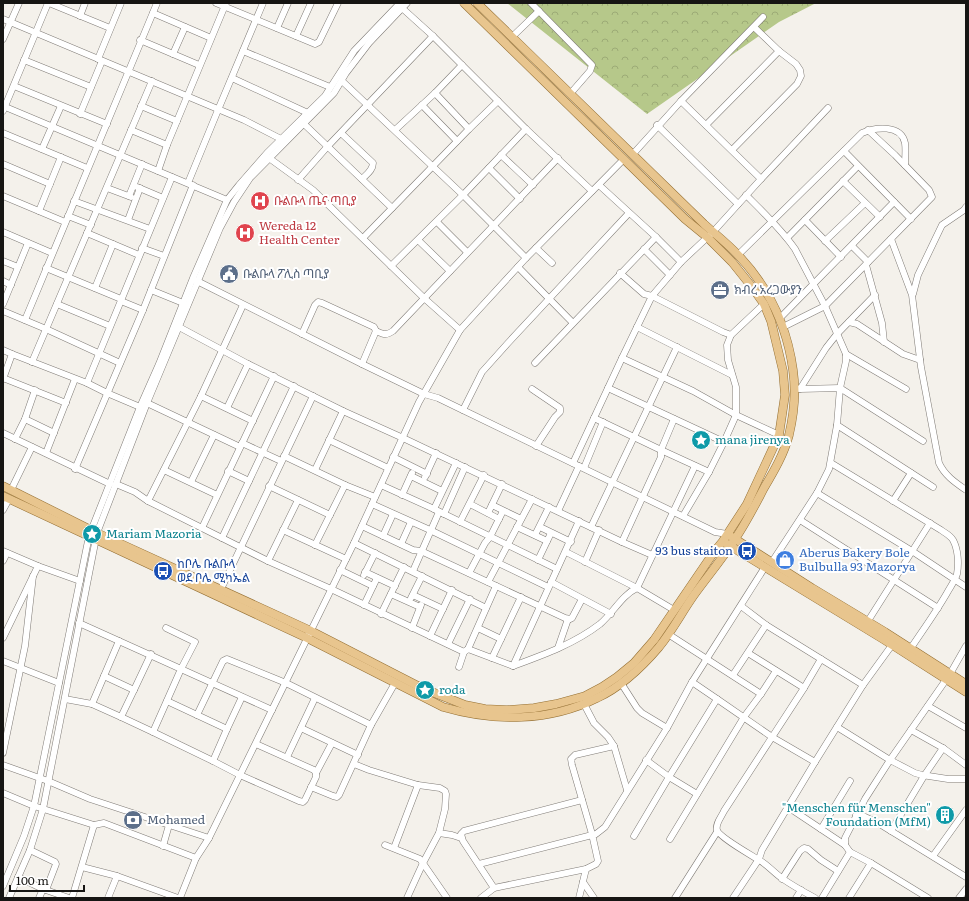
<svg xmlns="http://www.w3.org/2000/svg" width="969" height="901" font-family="Literata,'Noto Sans Ethiopic',serif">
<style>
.forest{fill:url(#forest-crowns)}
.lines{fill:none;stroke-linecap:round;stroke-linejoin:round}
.minor-casing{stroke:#807c77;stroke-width:7}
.major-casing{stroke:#946f32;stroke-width:9}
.minor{stroke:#fff;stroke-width:6}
.major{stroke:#e8c58e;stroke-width:8}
.labels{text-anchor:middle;stroke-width:4;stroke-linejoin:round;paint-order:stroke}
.health-label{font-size:12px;fill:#be3a42;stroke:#fff;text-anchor:start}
.service-label{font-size:12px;fill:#4e5e75;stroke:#fff;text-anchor:start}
.culture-label{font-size:12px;fill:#0d838f;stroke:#fff;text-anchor:start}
.transit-label{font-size:12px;fill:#164399;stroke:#fff;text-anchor:end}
.shop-label{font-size:12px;fill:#366cbe;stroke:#fff;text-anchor:start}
</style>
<defs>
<pattern id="forest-crowns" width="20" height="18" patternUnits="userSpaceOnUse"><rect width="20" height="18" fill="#b6c88a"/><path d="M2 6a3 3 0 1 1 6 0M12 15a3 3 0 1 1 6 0" fill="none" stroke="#9cab76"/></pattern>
</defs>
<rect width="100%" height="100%" fill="#f4f1eb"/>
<!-- forest -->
<polygon class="forest" points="507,3 816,3 779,22 647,114"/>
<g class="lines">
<defs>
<g id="minor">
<polyline points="49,3 110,28"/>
<polyline points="216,3 315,44 319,42 338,3"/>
<polyline points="531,3 592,65 590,71 570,94"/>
<polyline points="402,8 433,36 526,129 592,191"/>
<polyline points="153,13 211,38"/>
<polyline points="80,16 85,3"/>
<polyline points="3,19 244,120 281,139"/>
<polyline points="277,28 288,3"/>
<polyline points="296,36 311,3"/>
<polyline points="512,37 539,11"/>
<polyline points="3,39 19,3"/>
<polyline points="140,40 199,65"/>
<polyline points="243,51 330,87"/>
<polyline points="173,54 185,27"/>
<polyline points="98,59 121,3"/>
<polyline points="24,60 91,87"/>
<polyline points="232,78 310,114"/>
<polyline points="342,81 463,195 526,258"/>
<polyline points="14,86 107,124"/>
<polyline points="435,93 469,129"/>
<polyline points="422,105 457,141"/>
<polyline points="3,106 227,200"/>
<polyline points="141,106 177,121"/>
<polyline points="3,111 48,3"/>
<polyline points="80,114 102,61"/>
<polyline points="303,123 392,208"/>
<polyline points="657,125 738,204"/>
<polyline points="706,125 779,51"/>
<polyline points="131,130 167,145"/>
<polyline points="395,130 435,93 462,65"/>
<polyline points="3,133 87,168"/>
<path d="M341,133L373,163C373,170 367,174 362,179"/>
<polyline points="42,149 61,106"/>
<polyline points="732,150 797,84 801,76 800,70 796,64 779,51 754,27"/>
<polyline points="844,151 911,219"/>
<polyline points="633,154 681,101 763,17"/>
<polyline points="501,155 533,185"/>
<polyline points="269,158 313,190 424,298 460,330"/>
<polyline points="3,164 50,184"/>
<polyline points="489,168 520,199"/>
<polyline points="158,171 167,145 226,3"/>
<polyline points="761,179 828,108"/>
<polyline points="298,180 328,146 433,36"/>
<polyline points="843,181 880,217"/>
<polyline points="188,183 218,110 263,3"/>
<polyline points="599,185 656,237 681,262"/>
<polyline points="137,187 163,198"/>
<polyline points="107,188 131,197"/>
<path d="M746,195C763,212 781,229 795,249L825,306L846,354V361L840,388L837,425L829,469L817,493L772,562"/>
<polyline points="3,196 65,222"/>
<polyline points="129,196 142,164"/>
<polyline points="74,201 150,229"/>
<polyline points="39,211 61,157"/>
<polyline points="68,216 91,225"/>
<polyline points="128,220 140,188"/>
<polyline points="805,220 841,257"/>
<polyline points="437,222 467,252"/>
<polyline points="3,232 52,253"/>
<polyline points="87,233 139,255"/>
<polyline points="363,238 469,129 498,101"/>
<polyline points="787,238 858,166"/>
<path d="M891,239L912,295L921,367L939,463C945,476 956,483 966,490"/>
<polyline points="418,240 450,271"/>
<polyline points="825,241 865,203"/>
<polyline points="852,246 868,262"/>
<polyline points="142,248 164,256"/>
<polyline points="536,248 552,263"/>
<polyline points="644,249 670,275"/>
<path d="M738,255L862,133C875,127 901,124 905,143C906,150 905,158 905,165"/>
<polyline points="3,261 18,267"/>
<polyline points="866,265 882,323 884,342"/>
<polyline points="391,266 463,195 526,129"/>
<polyline points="518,267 572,322"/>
<polyline points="46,268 121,299"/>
<polyline points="620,273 644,294 652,296 681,262 713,232 761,179 681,101"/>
<polyline points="3,281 11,285"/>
<polyline points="197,281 362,364 424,394 438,398 715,532 727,534"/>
<polyline points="95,288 113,244"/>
<polyline points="151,290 183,303"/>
<polyline points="913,294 918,275 942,225 964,210 966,207"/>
<polyline points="121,301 143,310"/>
<polyline points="3,304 28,243"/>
<polyline points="57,304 110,326"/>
<polyline points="3,311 46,329 120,363"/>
<polyline points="780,318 894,202"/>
<polyline points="25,320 157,3"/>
<polyline points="849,322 857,324 903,354 920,360"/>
<polyline points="179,327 248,364 343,411 403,438 622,542"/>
<polyline points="637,327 652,296 723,332 731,335"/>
<polyline points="783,327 825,306 932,197 929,190 895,155 868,130"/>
<path d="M302,334L315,305L318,302L322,303L374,327L376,331C383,334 386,336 393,331L558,158"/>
<polyline points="3,350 12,354 3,379"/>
<polyline points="12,354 87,383 107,393 140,407"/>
<polyline points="846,354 906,389"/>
<polyline points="32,362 152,81"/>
<polyline points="535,363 656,237"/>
<polyline points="362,364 376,331"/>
<polyline points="732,375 637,327 622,358 693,391 736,415 779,435"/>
<polyline points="3,378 66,403"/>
<polyline points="87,383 172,177"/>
<polyline points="608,388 724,442 736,415 736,387 728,360 727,345 731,335 764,304"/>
<polyline points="795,388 800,389 840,388 923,441"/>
<polyline points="532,389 560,408 560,412 555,417 536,446"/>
<polyline points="800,389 826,348 837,334 875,295"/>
<polyline points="201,396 253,421"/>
<polyline points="147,403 240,447"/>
<polyline points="227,408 248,364"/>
<polyline points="463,410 482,372 508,343 629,213"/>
<polyline points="594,418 661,450 709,472"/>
<polyline points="25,419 54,433"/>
<polyline points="837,425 933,487"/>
<polyline points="3,433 110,484"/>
<polyline points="15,439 25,419 35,390"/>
<polyline points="329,440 388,468"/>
<polyline points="242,443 281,461"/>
<polyline points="46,453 75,379"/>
<polyline points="284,456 345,485 375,497"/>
<polyline points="393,457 427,474"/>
<polyline points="573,463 622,358"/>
<path d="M831,463L941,530C945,533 950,535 953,540C958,549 959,563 957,574C955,581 950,587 947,593C936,612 923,630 911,648"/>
<polyline points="584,468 603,422"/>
<polyline points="75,469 143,310 193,185"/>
<polyline points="164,470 217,495"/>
<polyline points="315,470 343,411"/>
<polyline points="228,471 249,481"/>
<polyline points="411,476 442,491"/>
<polyline points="425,477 436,453"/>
<polyline points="191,482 214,435"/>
<polyline points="116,484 135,492 148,501 268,561 331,589 464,652"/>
<polyline points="381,485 434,509 557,569"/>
<polyline points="269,486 330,515"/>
<polyline points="11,490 32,447"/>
<polyline points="817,493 912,551 966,587"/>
<polyline points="402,495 412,473"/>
<polyline points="148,501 201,396 243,305"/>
<polyline points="893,501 911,473"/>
<polyline points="372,504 430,530 548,587"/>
<polyline points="470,504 499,519"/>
<polyline points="492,505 521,519"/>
<polyline points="434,509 456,463"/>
<polyline points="3,510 9,499"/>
<polyline points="558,511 579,466"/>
<polyline points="488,513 502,484"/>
<polyline points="444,514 465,467"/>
<polyline points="683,516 709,472 724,442"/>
<polyline points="800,520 938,608"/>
<polyline points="460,522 484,475"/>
<polyline points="362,526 413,550 421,551 565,618 570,619 572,618 582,599"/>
<polyline points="517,527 547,541"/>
<polyline points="540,527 571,542"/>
<polyline points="591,527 677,347"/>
<polyline points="202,528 274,376"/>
<polyline points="283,530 346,559"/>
<polyline points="535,535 549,507"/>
<polyline points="383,536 393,514"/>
<polyline points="222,538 294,386"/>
<polyline points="354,543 486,608"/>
<polyline points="401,544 411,522"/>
<polyline points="315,545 345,485"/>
<polyline points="3,551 38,566 3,638"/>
<polyline points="566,552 637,588 674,610"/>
<polyline points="652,555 622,542 661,457 661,450 674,419"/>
<polyline points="538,560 551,533"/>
<polyline points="3,561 7,553"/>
<polyline points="268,561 298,500"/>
<polyline points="585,562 599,530"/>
<polyline points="38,566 80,581"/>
<polyline points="340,570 373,586"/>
<polyline points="413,571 439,512"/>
<polyline points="365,572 395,586"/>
<polyline points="469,573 485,543 490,537 503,511"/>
<polyline points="364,575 375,553"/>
<polyline points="488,582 532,499"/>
<polyline points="551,582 611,614"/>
<polyline points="221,589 313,396"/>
<polyline points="391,594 420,607"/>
<polyline points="413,595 443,609"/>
<polyline points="411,598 422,576"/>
<polyline points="364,605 377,578"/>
<polyline points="741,606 766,625 863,685"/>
<polyline points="381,614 404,567"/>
<polyline points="868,621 930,523"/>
<polyline points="79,623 181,669 153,732 213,761 240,775 209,838 196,858 180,898"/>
<polyline points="166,628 195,642 181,669 272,710"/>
<polyline points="412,628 421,605"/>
<polyline points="478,628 501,639"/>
<polyline points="668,634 761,694 744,717 670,839"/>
<polyline points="430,636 452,590"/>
<polyline points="448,644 470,599"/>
<polyline points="558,648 568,619"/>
<path d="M468,649L513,666C543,655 574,644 600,624C613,613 622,595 637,588L695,466"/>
<polyline points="748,653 804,688"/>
<polyline points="492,658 521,597"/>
<polyline points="3,661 59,683"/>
<polyline points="513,666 579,521"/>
<polyline points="459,667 464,652 468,649 496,586"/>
<polyline points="733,675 766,625"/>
<polyline points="104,676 134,690 121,717"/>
<polyline points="692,682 717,699"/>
<polyline points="621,683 637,708 642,713 667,728"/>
<polyline points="134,690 151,654"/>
<polyline points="761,694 776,671"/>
<polyline points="65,699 92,704 121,717 153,732"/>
<polyline points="167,701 227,729 213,761"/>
<polyline points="92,704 119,641"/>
<polyline points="584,704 594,723 608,737 614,746 627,790"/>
<polyline points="928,706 966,728"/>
<polyline points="197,715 223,661 227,659 286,683 371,725"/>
<polyline points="837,727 890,760 915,773 922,775 948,779 966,779"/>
<polyline points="301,728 358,755"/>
<polyline points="227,729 242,697"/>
<polyline points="911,730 943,748 966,765"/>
<polyline points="256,744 314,770 316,773 316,777 305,800 303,802 299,801 240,775 354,543 419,402 460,330 526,258 624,159"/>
<polyline points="3,753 25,646 33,576"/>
<polyline points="287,757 315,698"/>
<polyline points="646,760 669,777 717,699 772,737 815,762"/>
<polyline points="354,764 369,770 418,785 440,788 445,791 446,794 445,809 439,833 423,863 407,898"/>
<polyline points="3,765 48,781 90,799 209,838"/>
<polyline points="316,773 332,743"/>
<polyline points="311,787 333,796 337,797 339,795 371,725 395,683"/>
<polyline points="3,793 34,806 94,825 104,823 196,858"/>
<polyline points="788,807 845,845"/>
<polyline points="856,815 865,817 878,823 966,877"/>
<polyline points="821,829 850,781"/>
<polyline points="891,831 924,776 943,748"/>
<polyline points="439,833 452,835 461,838"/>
<polyline points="634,836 669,777 697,794"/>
<polyline points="385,845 420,859 447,898"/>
<polyline points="163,846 169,825"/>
<polyline points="394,848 418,785"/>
<polyline points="30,850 55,862 56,864 46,890"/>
<polyline points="850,852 871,863 928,898"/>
<polyline points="933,856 966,810"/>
<polyline points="479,864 596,834 605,827 667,728 692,682 765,567"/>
<polyline points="82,867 117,876 178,898"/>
<polyline points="18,877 43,889"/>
<polyline points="782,879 800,851 804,848 808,849 821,860 838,871"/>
<polyline points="583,882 594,898"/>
<polyline points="3,886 24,836 34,806 89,536 140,407 159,364 193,278 227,200 239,185 267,153 325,96 354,51 400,3"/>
<polyline points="494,888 463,841 461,834 464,831 582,800"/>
<polyline points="9,898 30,850 43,809 97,533 147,403 220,228 234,202 250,178 334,93 346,73 369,43 407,3"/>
<polyline points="39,898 43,889 69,898"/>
<polyline points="72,898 94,825"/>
<polyline points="108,898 117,876"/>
<polyline points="481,898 494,888 586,869 596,864 598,861 592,834 572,765 571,759 575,755 614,746"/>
<polyline points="579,898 586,869"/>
<polyline points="675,898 717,832"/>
<polyline points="733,898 759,859 762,850 815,762 863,685 892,645"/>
<polyline points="796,898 801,890"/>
<path d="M815,898C804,892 793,886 783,879C774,873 768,865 759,860C751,855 719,837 717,830C715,824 722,816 724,811L804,688L821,659"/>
<polyline points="822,898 850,852 845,845 845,838 865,799 890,760 950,674 966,646"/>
<polyline points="849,898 871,863"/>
<polyline points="959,898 966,889"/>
</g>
<g id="major">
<polyline points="3,486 97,533 311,631 422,688 465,705 485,709 507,710 534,708 556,704 585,696 602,687 617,677 634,663 654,640 714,552 723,541 747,504 779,435 785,395 783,371 771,321 764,304 752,287 732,262 707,237 685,219 464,3"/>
<path d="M3,496L307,638L443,707C494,722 549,722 597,698C621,687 642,667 659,647C672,631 682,612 694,595C707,577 722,559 735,539C746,523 755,505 764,488C774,471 784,454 789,435C794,414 796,391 793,370C787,326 769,288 739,256C728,244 715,234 704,224L477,3"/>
<polyline points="732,537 812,588 885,632 966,684"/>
<polyline points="727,544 883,639 966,692"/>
</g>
</defs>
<!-- minor casing -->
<use href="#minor" class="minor-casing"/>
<!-- major casing -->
<use href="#major" class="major-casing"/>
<!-- minor -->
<use href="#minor" class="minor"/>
<!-- major -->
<use href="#major" class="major"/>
</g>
<!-- icons -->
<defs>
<symbol id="hospital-disc" viewBox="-11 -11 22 22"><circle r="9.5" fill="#e0444e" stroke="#fff"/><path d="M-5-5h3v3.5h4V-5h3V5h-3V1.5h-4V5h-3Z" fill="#fff"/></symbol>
<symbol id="civic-disc" viewBox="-11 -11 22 22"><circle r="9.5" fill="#5c6f8a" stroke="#fff"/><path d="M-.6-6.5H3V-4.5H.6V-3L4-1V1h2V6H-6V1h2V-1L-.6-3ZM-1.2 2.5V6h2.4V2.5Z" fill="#fff"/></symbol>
<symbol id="office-disc" viewBox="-11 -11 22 22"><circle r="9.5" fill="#5c6f8a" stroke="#fff"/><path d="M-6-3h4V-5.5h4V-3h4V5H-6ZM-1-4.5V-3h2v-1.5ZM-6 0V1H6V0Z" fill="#fff"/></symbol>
<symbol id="sight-disc" viewBox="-11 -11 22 22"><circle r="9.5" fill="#0f9aa8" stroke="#fff"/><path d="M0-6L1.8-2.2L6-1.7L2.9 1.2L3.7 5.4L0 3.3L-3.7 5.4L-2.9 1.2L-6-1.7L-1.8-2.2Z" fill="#fff"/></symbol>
<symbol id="bus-disc" viewBox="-11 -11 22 22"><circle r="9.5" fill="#1a4fb4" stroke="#fff"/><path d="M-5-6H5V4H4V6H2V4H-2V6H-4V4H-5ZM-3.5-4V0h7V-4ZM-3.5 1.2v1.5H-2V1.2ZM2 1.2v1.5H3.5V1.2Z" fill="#fff"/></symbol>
<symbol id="shop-disc" viewBox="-11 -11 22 22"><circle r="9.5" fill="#3f7fe0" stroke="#fff"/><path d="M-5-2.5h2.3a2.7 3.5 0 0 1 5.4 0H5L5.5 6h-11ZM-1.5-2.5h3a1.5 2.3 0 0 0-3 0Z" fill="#fff"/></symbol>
<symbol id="building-disc" viewBox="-11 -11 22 22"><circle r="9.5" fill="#0f9aa8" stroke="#fff"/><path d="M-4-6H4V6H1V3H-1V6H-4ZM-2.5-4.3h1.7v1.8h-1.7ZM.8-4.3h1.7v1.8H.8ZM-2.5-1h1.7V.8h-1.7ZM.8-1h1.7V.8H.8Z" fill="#fff"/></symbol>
<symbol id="bank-disc" viewBox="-11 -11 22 22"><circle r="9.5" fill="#5c6f8a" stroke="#fff"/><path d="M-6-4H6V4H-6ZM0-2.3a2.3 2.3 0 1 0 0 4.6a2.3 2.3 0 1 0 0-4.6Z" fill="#fff"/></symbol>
</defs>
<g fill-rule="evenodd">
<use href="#hospital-disc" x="249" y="190" width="22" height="22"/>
<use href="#hospital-disc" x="234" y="222" width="22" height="22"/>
<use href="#civic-disc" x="218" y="263" width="22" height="22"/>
<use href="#office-disc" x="709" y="279" width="22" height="22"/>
<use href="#sight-disc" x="690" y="429" width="22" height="22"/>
<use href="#sight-disc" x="81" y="523" width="22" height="22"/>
<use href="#bus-disc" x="736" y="540" width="22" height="22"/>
<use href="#shop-disc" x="774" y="549" width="22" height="22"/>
<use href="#bus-disc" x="152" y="560" width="22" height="22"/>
<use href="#sight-disc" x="414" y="679" width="22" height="22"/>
<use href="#building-disc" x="934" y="804" width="22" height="22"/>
<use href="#bank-disc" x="122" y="809" width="22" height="22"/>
</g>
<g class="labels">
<!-- health labels -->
<g class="health-label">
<text x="274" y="205">ቡልቡላ ጤና ጣቢያ</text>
<text x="259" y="230">Wereda 12<tspan x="259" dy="14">Health Center</tspan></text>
</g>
<!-- service labels -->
<g class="service-label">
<text x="243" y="278">ቡልቡላ ፖሊስ ጣቢያ</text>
<text x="734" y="294">ክብረ አረጋውያን</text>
<text x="147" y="824">Mohamed</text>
</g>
<!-- culture labels -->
<g class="culture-label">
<text x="715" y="444">mana jirenya</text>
<text x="106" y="538">Mariam Mazoria</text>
<text x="439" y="694">roda</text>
<text x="931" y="812" text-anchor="end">"Menschen für Menschen"<tspan x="931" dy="14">Foundation (MfM)</tspan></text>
</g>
<!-- transit labels -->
<g class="transit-label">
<text x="733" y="555">93 bus staiton</text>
<text x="177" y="568" text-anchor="start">ከቦሌ ቡልቡላ<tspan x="177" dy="14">ወደ ቦሌ ሚካኤል</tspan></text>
</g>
<!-- shop labels -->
<g class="shop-label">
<text x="799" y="557">Aberus Bakery Bole<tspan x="799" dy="14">Bulbulla 93 Mazorya</tspan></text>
</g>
</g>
<!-- border -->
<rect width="969" height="901" fill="none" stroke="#161513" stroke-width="8"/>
<!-- scale -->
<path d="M10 885v6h74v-6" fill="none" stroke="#161513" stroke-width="2"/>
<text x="16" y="885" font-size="12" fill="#161513" stroke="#ffffff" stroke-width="3" paint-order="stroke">100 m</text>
</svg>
